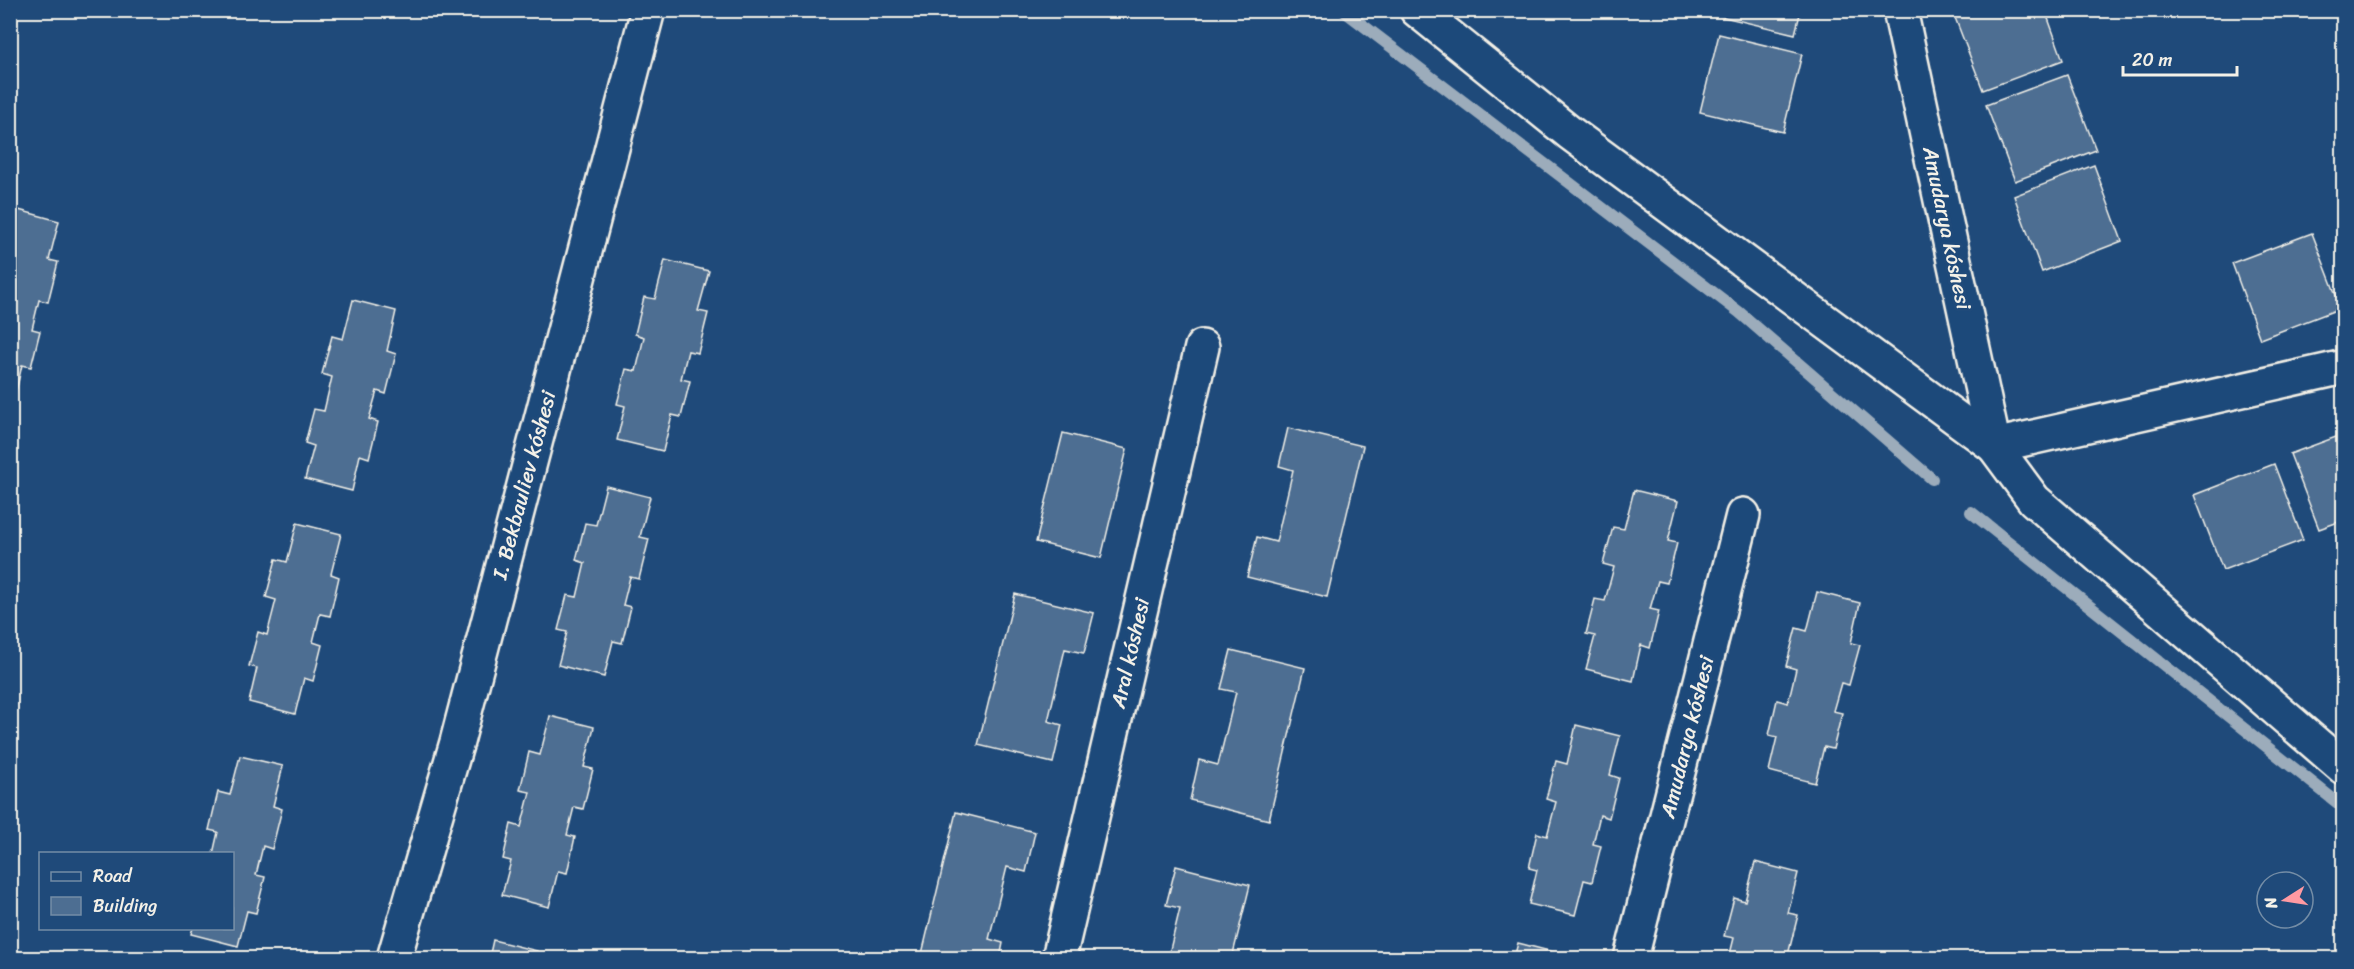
<svg xmlns="http://www.w3.org/2000/svg" width="2354" height="969" font-family="Sriracha,sans-serif">
<style>
.lines{fill:none;stroke-linecap:round;stroke-linejoin:round}
.stream{stroke:#9cacbb;stroke-width:12}
.building{fill:#4d6e92;stroke:#f4f1e8;stroke-width:1.5}
.minor-casing{stroke:#f4f1e8;stroke-width:38}
.minor{stroke:#1f4a7a;stroke-width:33}
.labels{text-anchor:middle;stroke-width:6;stroke-linejoin:round;paint-order:stroke}
.street-label{font-size:21px;fill:#f4f1e8;stroke:#1f4a7a}
</style>
<rect width="100%" height="100%" fill="#1f4a7a"/>
<filter id="ink" filterUnits="userSpaceOnUse"><feTurbulence type="fractalNoise" baseFrequency=".0167" numOctaves="2"/><feDisplacementMap in="SourceGraphic" scale="12" xChannelSelector="R" yChannelSelector="G"/><feConvolveMatrix kernelMatrix="1 2 1 2 8 2 1 2 1" color-interpolation-filters="sRGB"/></filter>
<g filter="url(#ink)">
<g class="lines">
<!-- stream -->
<g class="stream">
<polyline points="1343,10 1739,312 1932,479"/>
<polyline points="1971,512 2344,808"/>
</g>
</g>
<!-- building -->
<g class="building">
<polygon points="1712,10 1801,10 1795,34 1711,14"/>
<polygon points="1966,10 2045,10 2063,60 1983,90 1954,15"/>
<polygon points="1719,34 1802,54 1783,132 1700,112"/>
<polygon points="2067,75 2096,150 2015,181 1986,105"/>
<polygon points="2094,165 2122,241 2042,272 2014,196"/>
<polygon points="15,209 59,221 49,260 58,262 48,302 39,300 32,329 40,331 31,367 22,365 14,400 10,399 10,228"/>
<polygon points="2312,233 2341,308 2260,339 2232,263"/>
<polygon points="665,260 709,271 698,311 708,313 698,353 688,351 681,379 690,381 681,417 672,415 663,451 617,440 625,406 617,404 626,369 636,371 644,337 635,334 644,297 655,299"/>
<polygon points="353,300 396,311 387,351 396,354 386,394 377,391 369,419 378,422 369,458 360,455 352,491 305,479 314,446 305,443 314,409 324,411 332,377 322,374 332,336 343,339"/>
<polygon points="1288,428 1363,446 1327,597 1247,577 1257,537 1276,542 1293,470 1279,466"/>
<polygon points="1063,433 1127,449 1101,558 1036,542"/>
<polygon points="2344,434 2344,520 2319,529 2290,454"/>
<polygon points="2274,464 2303,540 2223,570 2194,495"/>
<polygon points="606,486 650,497 640,537 649,539 639,579 630,577 623,605 631,607 622,643 613,641 604,677 558,665 567,632 558,630 567,595 577,597 585,563 576,560 585,523 596,525"/>
<polygon points="1634,490 1678,501 1668,541 1677,543 1667,583 1658,581 1650,609 1659,611 1650,648 1641,645 1633,681 1586,669 1595,636 1586,634 1595,599 1605,601 1614,567 1603,564 1613,527 1624,529"/>
<polygon points="297,523 341,534 331,574 339,577 330,616 320,614 313,642 322,645 313,681 304,678 295,714 249,702 257,668 249,666 258,632 267,635 276,600 266,597 276,559 287,562"/>
<polygon points="1817,592 1860,603 1851,643 1860,645 1849,685 1841,683 1833,711 1842,713 1833,749 1824,747 1815,783 1769,771 1777,737 1769,735 1777,700 1788,703 1796,669 1786,666 1796,628 1807,631"/>
<polygon points="1015,594 1094,613 1084,653 1065,649 1048,721 1062,725 1053,763 978,745"/>
<polygon points="1231,650 1305,668 1269,820 1190,800 1199,760 1218,765 1236,692 1221,689"/>
<polygon points="550,716 594,727 584,767 593,769 583,809 574,807 567,835 575,837 567,873 558,871 549,907 502,895 511,861 503,859 511,824 521,827 530,792 520,790 529,752 540,755"/>
<polygon points="1576,725 1620,736 1610,775 1619,778 1609,818 1600,815 1593,844 1601,846 1592,882 1584,880 1575,915 1529,904 1537,870 1529,868 1537,833 1547,836 1556,802 1546,799 1556,761 1567,764"/>
<polygon points="240,756 283,766 273,806 282,809 272,849 263,846 256,875 265,877 256,913 247,911 238,946 191,934 193,928 232,928 232,854 213,854 218,832 209,830 218,792 230,795"/>
<polygon points="956,812 1035,832 1026,872 1007,867 989,939 1003,943 1000,958 921,958"/>
<polygon points="1755,862 1798,873 1788,913 1798,915 1788,955 1779,953 1777,958 1729,958 1734,938 1724,936 1734,898 1745,901"/>
<polygon points="1176,866 1250,885 1232,958 1168,958 1180,908 1166,905"/>
<polygon points="493,940 537,951 535,958 489,958"/>
<polygon points="1518,943 1561,954 1560,958 1514,958"/>
</g>
<g class="lines">
<defs>
<g id="minor">
<polyline points="1417,10 1570,133 1994,446 2034,500 2344,768"/>
<polyline points="1900,10 1994,446"/>
<polyline points="1994,446 2344,367"/>
<polyline points="394,958 457,742 648,10"/>
<polyline points="1059,958 1202,347"/>
<polyline points="1631,958 1743,515"/>
</g>
</defs>
<!-- minor casing -->
<use href="#minor" class="minor-casing"/>
<!-- minor -->
<use href="#minor" class="minor"/>
</g>
</g>
<g class="labels">
<!-- street labels -->
<g class="street-label">
<text transform="translate(1947 228) rotate(78)" y="7">Amudarya kóshesi</text>
<text transform="translate(524 485) rotate(-75)" y="7">I. Bekbauliev kóshesi</text>
<text transform="translate(1130 653) rotate(-77)" y="7">Aral kóshesi</text>
<text transform="translate(1687 737) rotate(-76)" y="7">Amudarya kóshesi</text>
</g>
</g>
<!-- margin -->
<rect width="2354" height="969" fill="none" stroke="#1f4a7a" stroke-width="36"/>
<rect x="18" y="18" width="2318" height="933" fill="none" stroke="#f4f1e8" stroke-width="2" filter="url(#ink)"/>
<!-- legend -->
<rect x="39" y="852" width="195" height="78" fill="#1f4a7a" stroke="#748da6" stroke-width="1.5"/>
<rect x="51" y="872" width="30" height="9" fill="#1f4a7a" stroke="#748da6" stroke-width="1.5"/>
<text x="93" y="882" font-size="18" fill="#f4f1e8">Road</text>
<rect x="51" y="897" width="30" height="18" fill="#4d6e92" stroke="#748da6" stroke-width="1.5"/>
<text x="93" y="912" font-size="18" fill="#f4f1e8">Building</text>
<!-- north arrow -->
<g transform="translate(2285 900) rotate(258)"><circle r="28" fill="#1f4a7a" stroke="#748da6" stroke-width="1.5"/>
<path d="M0-4.5L10 22L0 15L-10 22Z" fill="#ff9aa2"/>
<text y="-9" font-size="16" font-weight="bold" text-anchor="middle" fill="#f4f1e8">N</text>
</g>
<!-- scale -->
<path d="M2123 66v9h114v-9" fill="none" stroke="#f4f1e8" stroke-width="3"/>
<text x="2132" y="66" font-size="18" fill="#f4f1e8" stroke="#1f4a7a" stroke-width="4.5" paint-order="stroke">20 m</text>
</svg>
